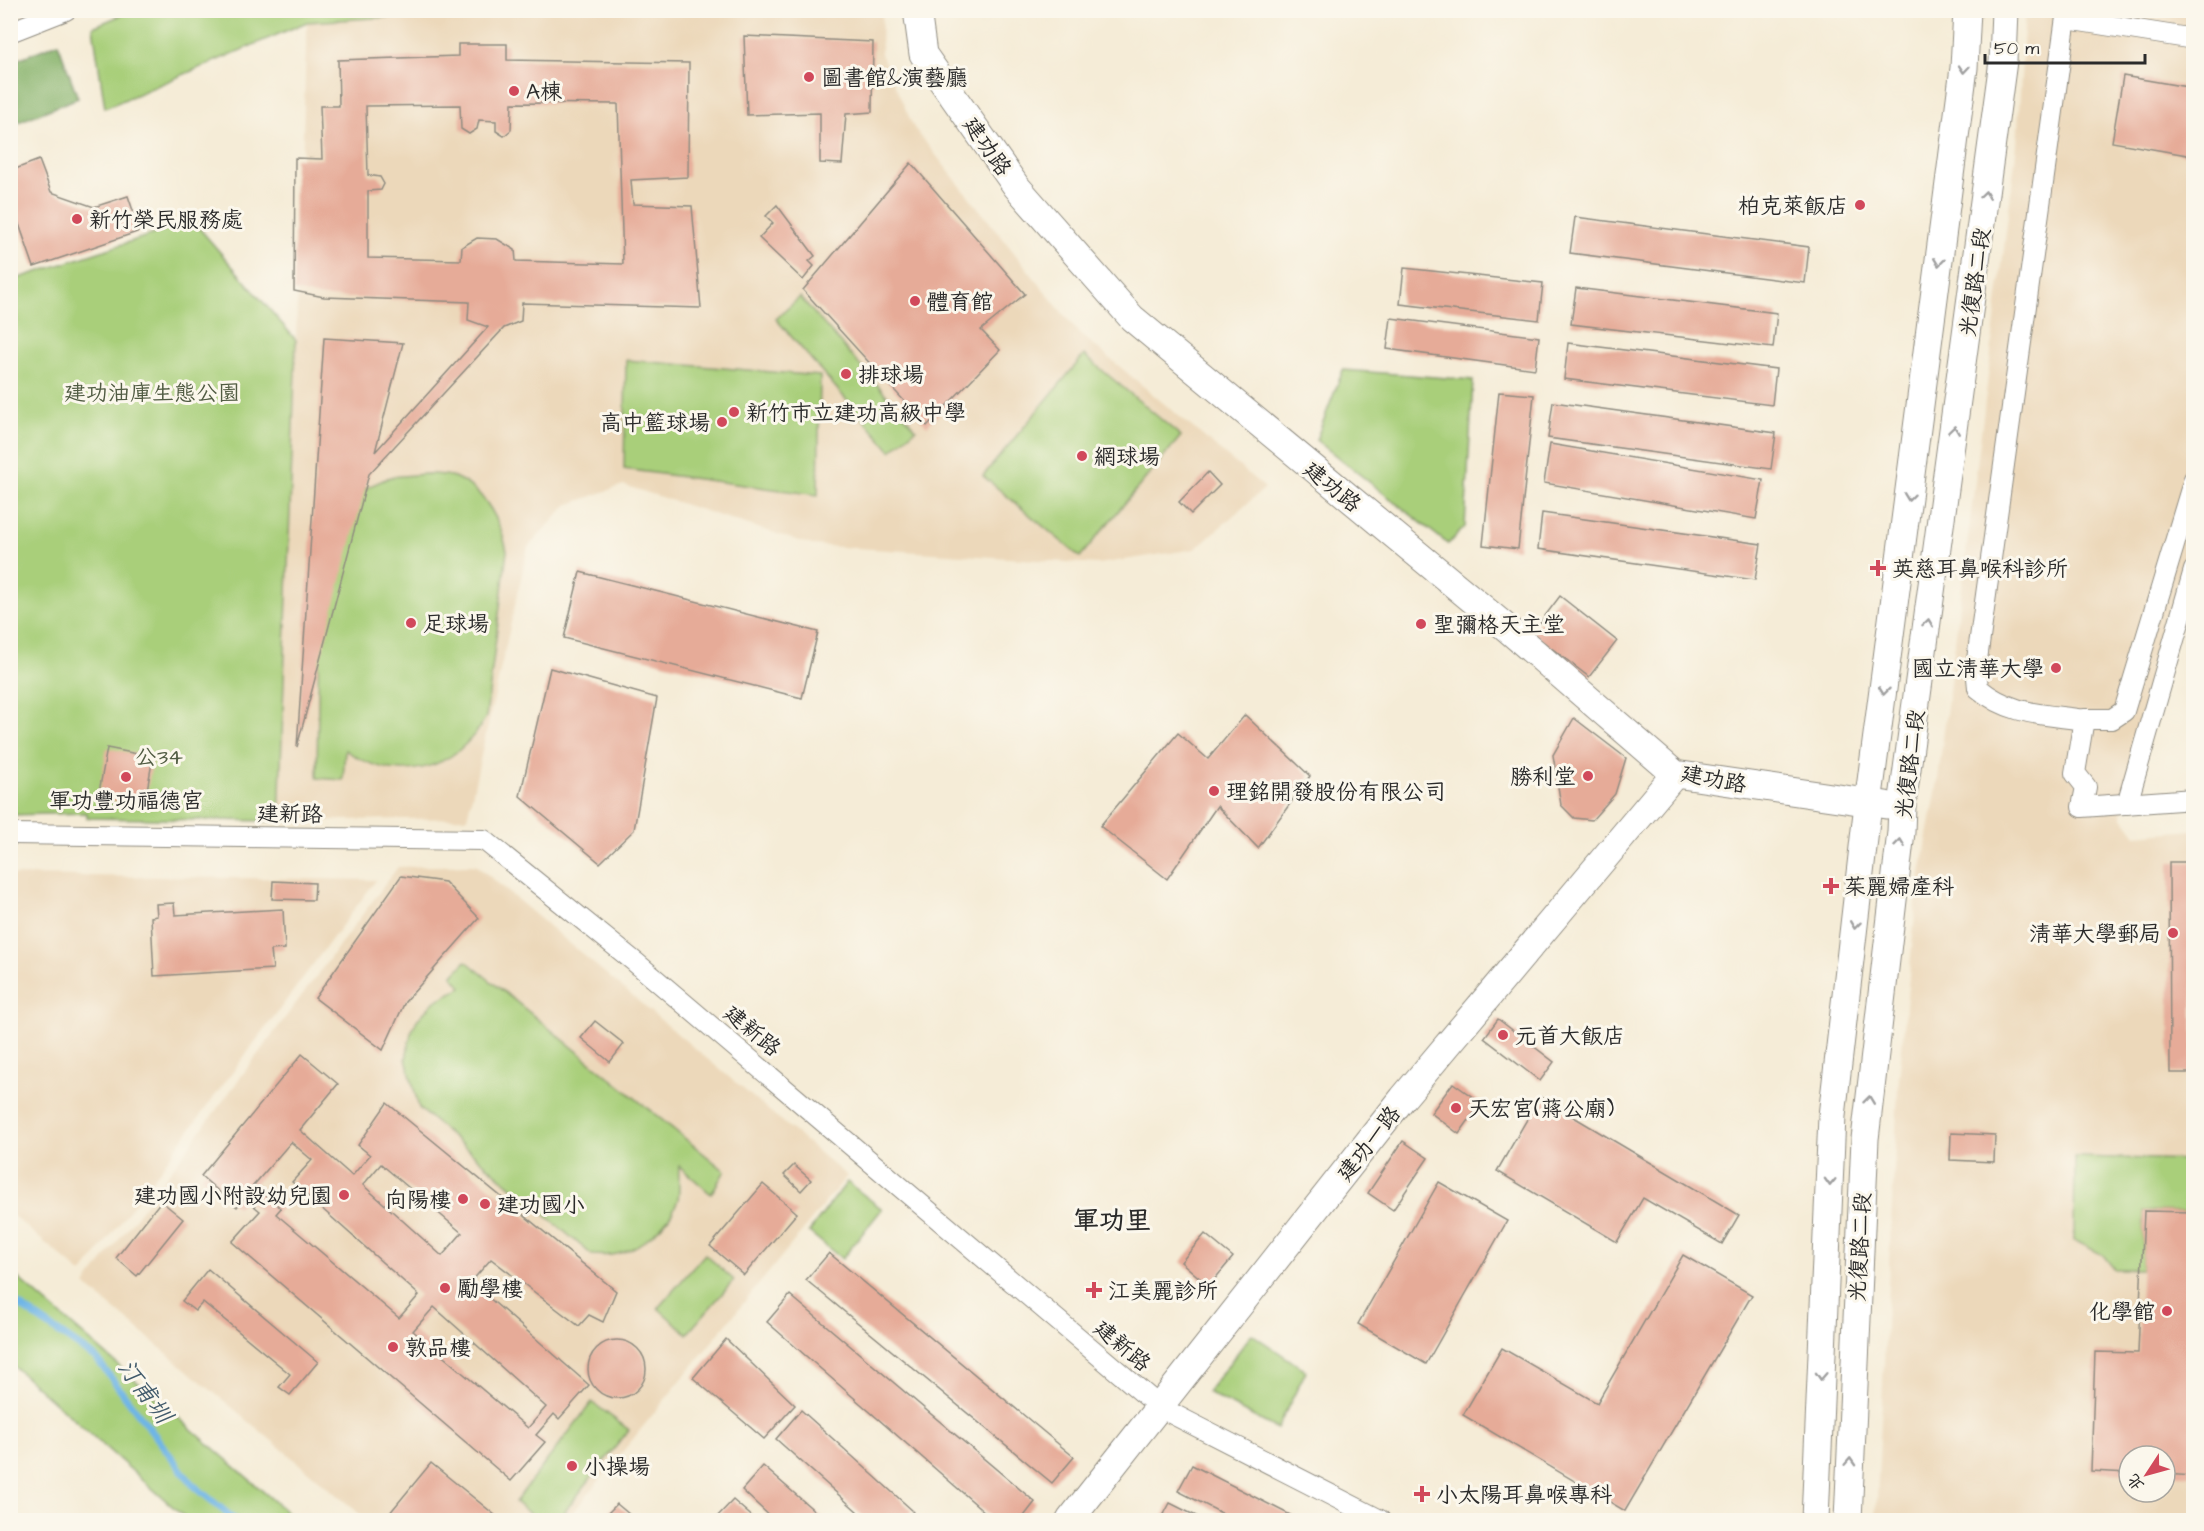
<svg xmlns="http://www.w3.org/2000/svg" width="2204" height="1531" font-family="'Architects Daughter','LXGW WenKai TC',sans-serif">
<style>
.built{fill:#ecd8ba;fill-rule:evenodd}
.green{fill:#a9cf7a;stroke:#6a7d52;stroke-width:1.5}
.forest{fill:#86b26a;stroke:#586e4a;stroke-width:1.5}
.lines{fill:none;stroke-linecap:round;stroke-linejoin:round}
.stream{stroke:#6eb5e6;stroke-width:7}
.building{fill:#e6ab98;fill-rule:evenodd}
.street-casing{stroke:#908c81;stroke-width:22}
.secondary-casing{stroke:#908c81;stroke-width:29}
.street{stroke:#fff;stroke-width:20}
.secondary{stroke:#fff;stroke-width:27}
.oneway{stroke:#a0a0a0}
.poi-dot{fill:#d1495b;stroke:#fbf7ec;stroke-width:2}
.labels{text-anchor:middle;stroke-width:6;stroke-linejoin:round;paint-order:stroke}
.poi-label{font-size:22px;fill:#2b2b2b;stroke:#fbf7ec;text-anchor:start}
.street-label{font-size:22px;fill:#2b2b2b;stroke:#fbf7ec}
.park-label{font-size:22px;fill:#515c43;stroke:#fbf7ec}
.water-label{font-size:24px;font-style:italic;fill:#425b6c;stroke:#fbf7ec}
.quarter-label{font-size:26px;font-weight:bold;fill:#2b2b2b;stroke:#fbf7ec}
</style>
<rect width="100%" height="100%" fill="#fbf7ec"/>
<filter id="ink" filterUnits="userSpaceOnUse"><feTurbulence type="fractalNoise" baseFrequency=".0167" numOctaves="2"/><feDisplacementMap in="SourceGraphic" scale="12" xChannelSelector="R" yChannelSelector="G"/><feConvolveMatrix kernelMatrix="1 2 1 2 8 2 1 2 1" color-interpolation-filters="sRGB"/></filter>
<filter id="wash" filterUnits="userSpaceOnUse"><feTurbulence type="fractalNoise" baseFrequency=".008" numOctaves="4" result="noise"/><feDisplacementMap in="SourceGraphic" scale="24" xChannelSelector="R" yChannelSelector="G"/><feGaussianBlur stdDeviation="1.35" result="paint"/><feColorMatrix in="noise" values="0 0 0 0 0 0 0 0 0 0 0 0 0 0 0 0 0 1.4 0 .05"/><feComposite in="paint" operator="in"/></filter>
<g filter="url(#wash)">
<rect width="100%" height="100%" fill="#f5ecd7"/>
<!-- built -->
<g class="built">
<polygon points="455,10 882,11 881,54 914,128 1077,331 1265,488 1195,549 1098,564 812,545 623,485 567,505 528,547 467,818 279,821 307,22"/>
<path d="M2025,11H2193V549L2124,791L2122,816L2136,835L2193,830V1520H1876L1898,1090L1917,894L1937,787L2017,144ZM2129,1456H2165V1492H2129Z"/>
<polygon points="476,865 847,1176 567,1520 367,1520 85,1285 398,867"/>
<polygon points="11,875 376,880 82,1274 11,1214"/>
</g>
<!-- green -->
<g class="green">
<polygon points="131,11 131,10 493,11 307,22 105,108 93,27"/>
<polygon points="193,221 296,340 279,821 87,818 87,813 11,815 10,281"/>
<polygon points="800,297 916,429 891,451 776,319"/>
<polygon points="1084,355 1181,436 1080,557 983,476"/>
<polygon points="626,360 820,376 818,495 624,469"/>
<polygon points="1343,370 1473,380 1465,527 1448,544 1316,440"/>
<path d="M426,474C434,474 446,474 454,477C486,490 500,520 507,551L486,717C455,772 398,786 345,750L343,780L317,778L320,545L361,490L390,477Z"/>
<path d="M466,961L725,1171L711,1194L679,1166C678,1176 680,1189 678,1199C671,1224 637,1252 611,1255C605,1256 598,1255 592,1255L419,1108L406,1059L411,1033L417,1020L435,1001L462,987L452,976Z"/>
<polygon points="2075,1157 2193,1160 2193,1212 2144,1211 2142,1269 2114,1269 2103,1255 2074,1240"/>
<polygon points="847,1182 882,1209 842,1259 809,1232"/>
<polygon points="705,1254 734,1280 687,1334 658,1308"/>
<polygon points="11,1272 296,1520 188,1520 11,1364"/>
<polygon points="1252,1334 1306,1371 1277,1429 1207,1392"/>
<polygon points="592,1402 629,1430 558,1520 538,1520 515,1502"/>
</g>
<!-- forest -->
<polygon class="forest" points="58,43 78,98 11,125 11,62"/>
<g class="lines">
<!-- stream -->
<polyline class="stream" points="10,1299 96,1358 192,1484 235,1520"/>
</g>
<g id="blocks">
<!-- building -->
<g class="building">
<polygon points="744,36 873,42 872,112 846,114 842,164 820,163 820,113 747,115"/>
<path d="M458,44H507V60L689,63L688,177L631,180L633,204L692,206L701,308L522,303L521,321L504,328L369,474L297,747L324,338L403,343L375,452L488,327L468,320L469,302L324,297L294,291L295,158L322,159L320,106H339L338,60L458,56ZM512,103L618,104L623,264L516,261L515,250L497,239L477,238L462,247L461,260L368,258V191L381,190L384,184L380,177L368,175L366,106L460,105L461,129L469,134L477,129L479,120L496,121V131L504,136L511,130Z"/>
<polygon points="2123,76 2193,88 2193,156 2112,142"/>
<polygon points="39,160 51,192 94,207 128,196 140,231 34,267 10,198 10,171"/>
<polygon points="911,163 1025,294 981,330 1000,350 927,426 803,290"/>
<polygon points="777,205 815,256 809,261 814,266 803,280 759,238 773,223 766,216"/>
<polygon points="1575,217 1809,247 1805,283 1570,253"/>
<polygon points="1404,268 1543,283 1539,320 1400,304"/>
<polygon points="1576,288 1777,313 1773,348 1571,324"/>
<polygon points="1391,318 1539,337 1535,369 1387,349"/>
<polygon points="1568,343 1776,369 1772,405 1564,379"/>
<polygon points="1499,392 1534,395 1518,549 1483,545"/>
<polygon points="1553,402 1776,433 1771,469 1548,438"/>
<polygon points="1550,444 1763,480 1756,519 1544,483"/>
<polygon points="1208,472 1220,485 1191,514 1179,502"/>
<polygon points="1542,513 1761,544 1755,580 1538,549"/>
<polygon points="580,572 818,632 802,698 564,638"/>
<polygon points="1560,596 1617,641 1589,677 1532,633"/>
<polygon points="550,668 657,698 634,830 600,863 520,796"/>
<polygon points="1245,715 1310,776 1258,848 1217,806 1167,879 1100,826 1178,733 1208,759"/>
<polygon points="1574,718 1626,758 1615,794 1592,820 1574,818 1561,805 1553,755"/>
<polygon points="107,748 153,757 144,807 98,798"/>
<polygon points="2169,862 2193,862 2193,1073 2170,1073"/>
<polygon points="401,876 445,882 479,918 405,1002 383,1050 315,998"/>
<polygon points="273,881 315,883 314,900 272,899"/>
<polygon points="174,903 175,915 283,909 285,949 271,950 273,969 154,976 151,917 157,916 156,904"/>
<polygon points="1498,1019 1554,1062 1540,1081 1484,1038"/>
<polygon points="595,1021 624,1044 610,1062 581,1038"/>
<path d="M302,1054L338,1084L300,1130L352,1176L370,1155L358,1145L387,1103L616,1291L603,1322L589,1315L579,1326L491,1259L471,1282L589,1385L559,1419L554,1414L536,1435L545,1442L511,1481L232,1242L260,1211L244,1198L237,1207L201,1176ZM291,1142L312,1160L292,1182L419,1295L399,1318L276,1214L281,1208L253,1186ZM381,1164L462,1233L442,1256L363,1185ZM434,1307L546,1407L528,1428L413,1331Z"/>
<polygon points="1453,1083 1481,1103 1459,1134 1431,1113"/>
<polygon points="1540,1097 1739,1215 1722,1244 1643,1198 1617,1242 1497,1171"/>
<polygon points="1951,1133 1995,1135 1994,1162 1950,1160"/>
<polygon points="1403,1141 1428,1158 1393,1210 1368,1193"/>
<polygon points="794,1165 811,1180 801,1191 784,1175"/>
<polygon points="1439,1182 1507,1221 1426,1364 1358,1324"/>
<polygon points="763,1184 797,1213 744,1275 710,1246"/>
<polygon points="161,1201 183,1219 137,1276 116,1258"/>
<polygon points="2144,1211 2193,1212 2193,1476 2165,1474 2165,1456 2129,1456 2129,1473 2091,1471 2095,1352 2138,1353"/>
<polygon points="1205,1234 1233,1257 1209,1286 1181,1262"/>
<polygon points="829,1253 1074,1457 1052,1483 806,1280"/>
<polygon points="1683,1255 1752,1295 1625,1511 1463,1415 1502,1348 1597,1403"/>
<polygon points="208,1269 318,1362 290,1395 279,1387 290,1374 203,1302 195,1311 182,1301"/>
<polygon points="790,1295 1035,1502 1021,1520 994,1520 767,1322"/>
<polygon points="726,1339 795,1405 764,1439 693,1378"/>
<circle cx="617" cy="1369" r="29"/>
<polygon points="801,1410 913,1511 905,1520 867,1520 776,1439"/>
<polygon points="431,1463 501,1520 384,1520"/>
<polygon points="1192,1465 1300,1520 1235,1520 1178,1491"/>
<polygon points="763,1466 825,1520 774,1520 742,1490"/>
<polygon points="733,1500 756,1520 714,1520"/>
<polygon points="1170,1503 1204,1520 1161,1520"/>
<polygon points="617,1504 636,1520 601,1520"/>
</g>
</g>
</g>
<g filter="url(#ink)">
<use href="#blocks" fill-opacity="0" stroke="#908c81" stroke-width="1.5"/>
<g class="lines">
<defs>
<g id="street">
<path d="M2067,10L1976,667L1978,688C2010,715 2043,714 2084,720"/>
<polyline points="2067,19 2194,39"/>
<polyline points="10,32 66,10"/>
<polyline points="2194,479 2124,711 2112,719 2084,719 2075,773 2086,787 2082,807 2194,799"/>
<polyline points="2127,804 2194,570"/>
<polyline points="10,834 484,840 635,962 1161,1408 1380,1520"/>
</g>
<g id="secondary">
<polyline points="917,10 923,54 1016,186 1132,318 1503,625 1675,774 1886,805"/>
<polyline points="1070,1520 1403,1098 1675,774"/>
<polyline points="1815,1520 1832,1116 1868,804 1964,68 1967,10"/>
<polyline points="1848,1520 1865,1139 1901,832 1902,806 2003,61 2005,10"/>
</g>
</defs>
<!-- street casing -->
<use href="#street" class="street-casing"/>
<!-- secondary casing -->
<use href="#secondary" class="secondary-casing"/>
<!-- street -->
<use href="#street" class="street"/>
<!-- secondary -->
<use href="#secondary" class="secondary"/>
</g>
<!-- one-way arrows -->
<defs><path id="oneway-chevron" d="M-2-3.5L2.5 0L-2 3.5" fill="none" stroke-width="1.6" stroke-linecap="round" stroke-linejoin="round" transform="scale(1.5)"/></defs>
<g class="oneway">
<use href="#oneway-chevron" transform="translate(1964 69) rotate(95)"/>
<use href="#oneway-chevron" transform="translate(1985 195) rotate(-82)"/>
<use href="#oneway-chevron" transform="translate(1939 262) rotate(97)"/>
<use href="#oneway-chevron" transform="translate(1954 430) rotate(-82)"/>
<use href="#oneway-chevron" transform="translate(1909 497) rotate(97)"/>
<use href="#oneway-chevron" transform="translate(1928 623) rotate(-82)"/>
<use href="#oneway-chevron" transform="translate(1884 691) rotate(97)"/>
<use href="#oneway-chevron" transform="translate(1900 843) rotate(-83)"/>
<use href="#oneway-chevron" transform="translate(1855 925) rotate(97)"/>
<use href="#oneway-chevron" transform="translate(1869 1100) rotate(-83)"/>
<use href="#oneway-chevron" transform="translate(1830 1182) rotate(92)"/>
<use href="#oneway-chevron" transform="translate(1821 1376) rotate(93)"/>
<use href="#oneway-chevron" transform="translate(1850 1462) rotate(-87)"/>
</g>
</g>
<!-- markers -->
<g class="poi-dot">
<circle cx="809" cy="77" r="6"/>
<circle cx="514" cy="91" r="6"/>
<circle cx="1860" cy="205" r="6"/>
<circle cx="77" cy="219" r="6"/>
<circle cx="915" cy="301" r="6"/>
<circle cx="846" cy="374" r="6"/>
<circle cx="734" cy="412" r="6"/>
<circle cx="722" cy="422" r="6"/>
<circle cx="1082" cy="456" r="6"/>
<path d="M1875 559h6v6h6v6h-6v6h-6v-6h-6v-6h6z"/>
<circle cx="411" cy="623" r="6"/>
<circle cx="1421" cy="624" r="6"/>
<circle cx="2056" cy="668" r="6"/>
<circle cx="1588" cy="776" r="6"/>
<circle cx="126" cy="777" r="6"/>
<circle cx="1214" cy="791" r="6"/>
<path d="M1828 877h6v6h6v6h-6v6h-6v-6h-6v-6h6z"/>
<circle cx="2173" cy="933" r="6"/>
<circle cx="1503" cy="1035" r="6"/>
<circle cx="1456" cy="1108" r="6"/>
<circle cx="344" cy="1195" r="6"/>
<circle cx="463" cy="1199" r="6"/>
<circle cx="485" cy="1204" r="6"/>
<circle cx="445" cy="1288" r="6"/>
<path d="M1091 1281h6v6h6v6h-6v6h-6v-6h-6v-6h6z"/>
<circle cx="2167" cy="1311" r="6"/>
<circle cx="393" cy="1347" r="6"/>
<circle cx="572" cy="1466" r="6"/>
<path d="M1419 1485h6v6h6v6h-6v6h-6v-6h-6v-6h6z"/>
</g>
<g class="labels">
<!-- poi labels -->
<g class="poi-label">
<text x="821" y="85">圖書館&amp;演藝廳</text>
<text x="526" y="99">A棟</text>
<text x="1848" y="213" text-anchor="end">柏克萊飯店</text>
<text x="89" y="227">新竹榮民服務處</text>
<text x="927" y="309">體育館</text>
<text x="858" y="382">排球場</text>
<text x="746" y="420">新竹市立建功高級中學</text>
<text x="710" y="430" text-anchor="end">高中籃球場</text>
<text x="1094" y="464">網球場</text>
<text x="1892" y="576">英慈耳鼻喉科診所</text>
<text x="423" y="631">足球場</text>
<text x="1433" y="632">聖彌格天主堂</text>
<text x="2044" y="676" text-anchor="end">國立清華大學</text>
<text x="1576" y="784" text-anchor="end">勝利堂</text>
<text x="1226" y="799">理銘開發股份有限公司</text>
<text x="126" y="808" text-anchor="middle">軍功豐功福德宮</text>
<text x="1844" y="894">茱麗婦產科</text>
<text x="2161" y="941" text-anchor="end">清華大學郵局</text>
<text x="1515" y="1043">元首大飯店</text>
<text x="1468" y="1116">天宏宮(蔣公廟)</text>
<text x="332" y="1203" text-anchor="end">建功國小附設幼兒園</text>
<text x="451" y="1207" text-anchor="end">向陽樓</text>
<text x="497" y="1212">建功國小</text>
<text x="457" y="1296">勵學樓</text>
<text x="1108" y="1298">江美麗診所</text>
<text x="2155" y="1319" text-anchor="end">化學館</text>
<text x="405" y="1355">敦品樓</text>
<text x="584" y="1474">小操場</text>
<text x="1436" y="1502">小太陽耳鼻喉專科</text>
</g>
<!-- street labels -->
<g class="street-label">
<text transform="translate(988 146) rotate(55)" y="8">建功路</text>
<text transform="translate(1974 282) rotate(-82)" y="8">光復路二段</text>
<text transform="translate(1333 486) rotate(39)" y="8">建功路</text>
<text transform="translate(1909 764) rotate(-83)" y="8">光復路二段</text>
<text transform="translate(1714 778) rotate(11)" y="8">建功路</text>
<text transform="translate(290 813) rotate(1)" y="8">建新路</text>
<text transform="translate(753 1030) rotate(40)" y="8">建新路</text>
<text transform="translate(1368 1143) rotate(-52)" y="8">建功一路</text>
<text transform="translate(1859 1247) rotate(-87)" y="8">光復路二段</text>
<text transform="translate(1123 1345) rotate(40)" y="8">建新路</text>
</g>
<!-- park labels -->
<g class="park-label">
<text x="152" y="400">建功油庫生態公園</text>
<text x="159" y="764">公34</text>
</g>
<!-- water labels -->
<g class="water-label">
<text transform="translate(145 1391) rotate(53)" y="8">汀甫圳</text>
</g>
<!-- quarter labels -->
<g class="quarter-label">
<text x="1112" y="1229">軍功里</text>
</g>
</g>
<!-- margin -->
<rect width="2204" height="1531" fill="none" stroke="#fbf7ec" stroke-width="36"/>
<!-- north arrow -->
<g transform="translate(2147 1474) rotate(234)"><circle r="28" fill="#fbf7ec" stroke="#a8a59f" stroke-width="1.5"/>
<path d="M0-4.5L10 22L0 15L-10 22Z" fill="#d1495b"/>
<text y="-9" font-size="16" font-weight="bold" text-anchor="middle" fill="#2b2b2b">北</text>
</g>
<!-- scale -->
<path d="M1985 54v9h160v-9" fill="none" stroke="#2b2b2b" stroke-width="3"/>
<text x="1994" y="54" font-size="18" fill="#2b2b2b" stroke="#fbf7ec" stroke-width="4.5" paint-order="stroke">50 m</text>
</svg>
